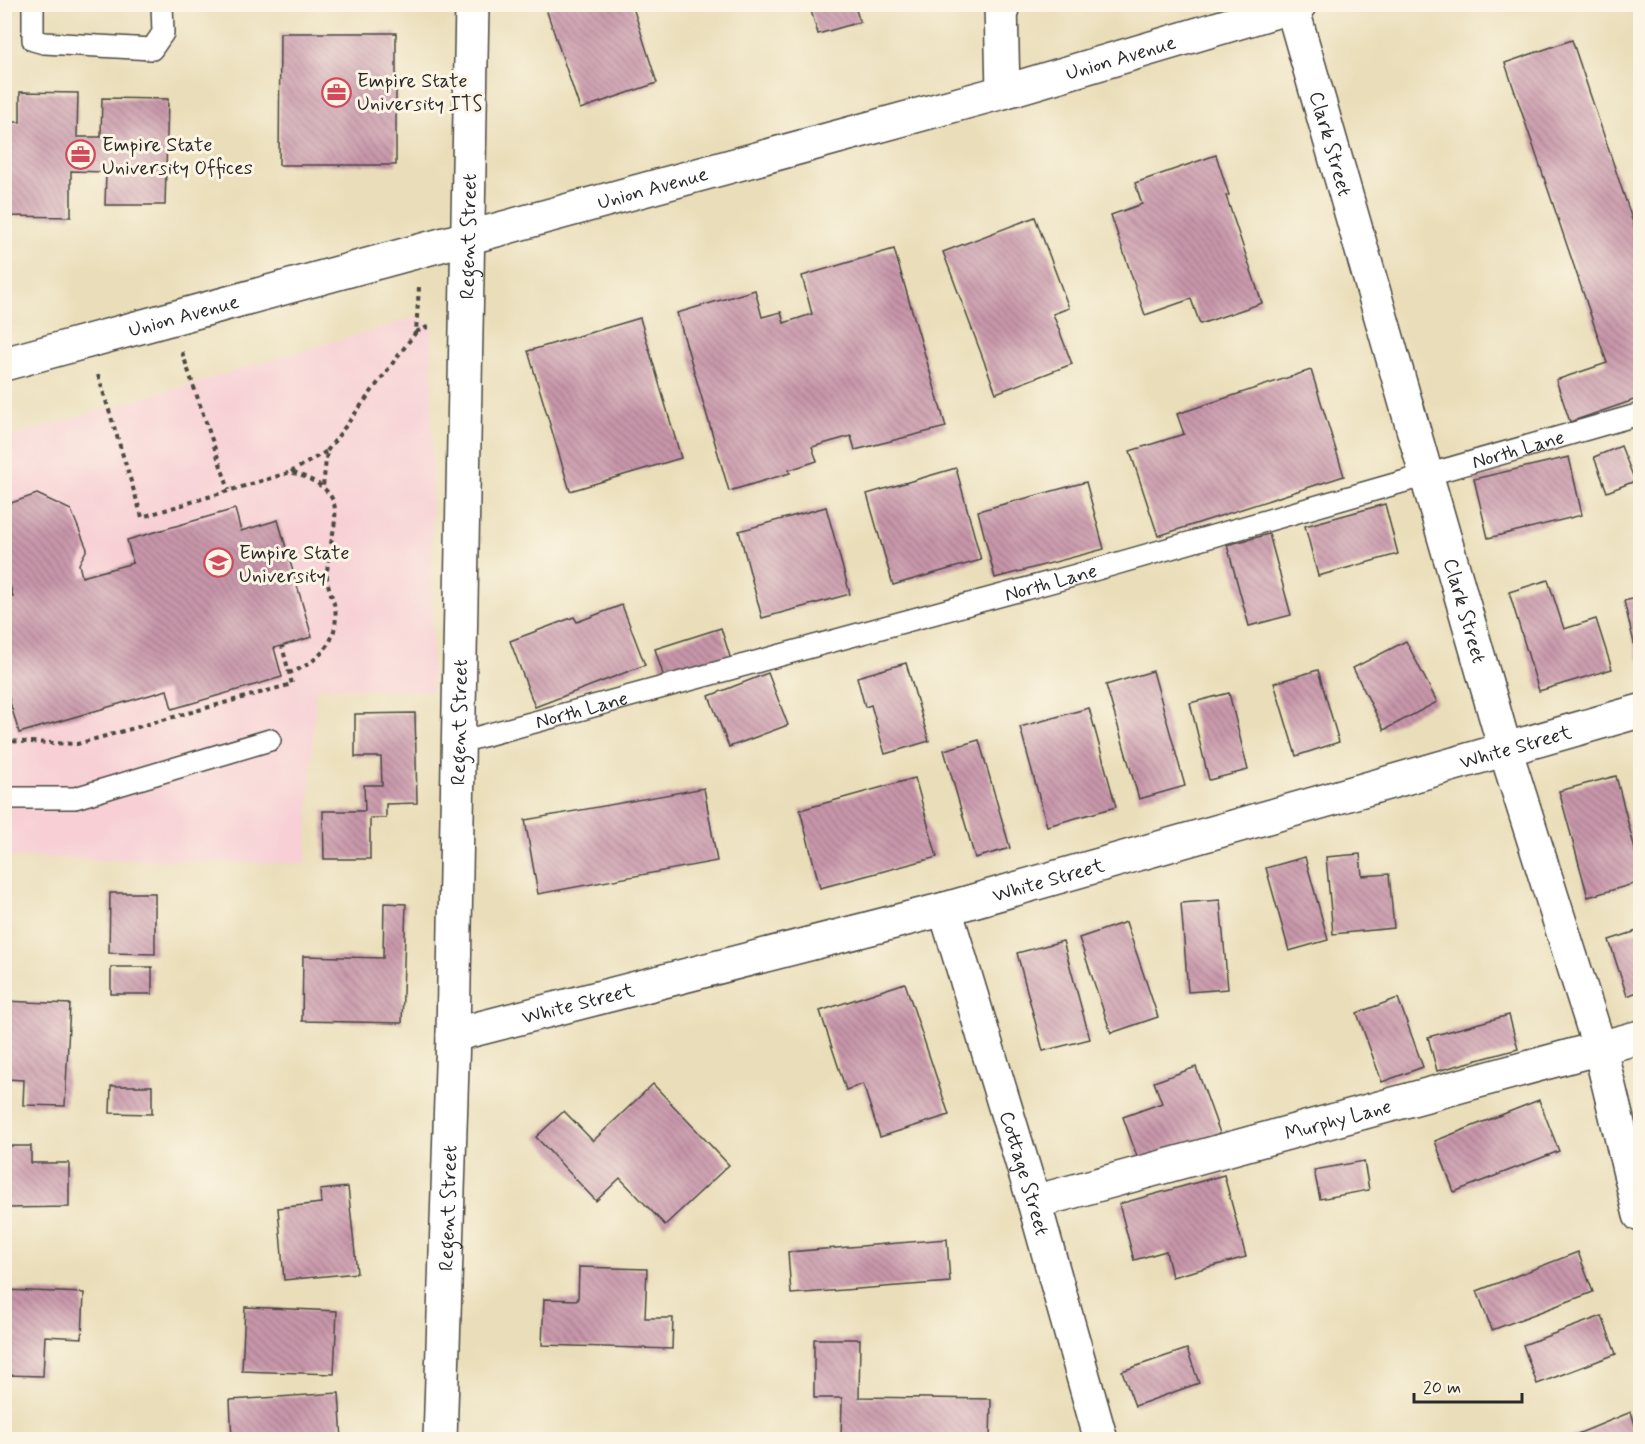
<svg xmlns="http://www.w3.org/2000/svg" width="1645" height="1444" font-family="Mynerve,sans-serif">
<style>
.built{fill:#f7cfd5}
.building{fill:url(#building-back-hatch)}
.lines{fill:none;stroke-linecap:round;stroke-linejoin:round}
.service-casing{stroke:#484640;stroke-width:24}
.minor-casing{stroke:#484640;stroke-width:36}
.secondary-casing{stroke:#484640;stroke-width:36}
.path{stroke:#484640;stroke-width:4;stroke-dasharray:4.5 4.5;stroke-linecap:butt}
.service{stroke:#fff;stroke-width:21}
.minor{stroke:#fff;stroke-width:33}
.secondary{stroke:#fff;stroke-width:33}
.labels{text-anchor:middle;stroke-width:6;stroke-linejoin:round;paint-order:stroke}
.street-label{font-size:20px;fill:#2b2b2b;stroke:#fcf5e5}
.poi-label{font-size:20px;fill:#2b2b2b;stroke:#fcf5e5;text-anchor:start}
</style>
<defs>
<pattern id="building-back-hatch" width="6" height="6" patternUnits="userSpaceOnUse" patternTransform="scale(1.5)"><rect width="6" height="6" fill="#c896aa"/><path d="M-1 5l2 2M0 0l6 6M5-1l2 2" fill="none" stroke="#a37b8b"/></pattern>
</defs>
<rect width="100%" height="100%" fill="#fcf5e5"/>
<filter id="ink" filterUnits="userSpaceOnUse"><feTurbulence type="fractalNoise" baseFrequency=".0167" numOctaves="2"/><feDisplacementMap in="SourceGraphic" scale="12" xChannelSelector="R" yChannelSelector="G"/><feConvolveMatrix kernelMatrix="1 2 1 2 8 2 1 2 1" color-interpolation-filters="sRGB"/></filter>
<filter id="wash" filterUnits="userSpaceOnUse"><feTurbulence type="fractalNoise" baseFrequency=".008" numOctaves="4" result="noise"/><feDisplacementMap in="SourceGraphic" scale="24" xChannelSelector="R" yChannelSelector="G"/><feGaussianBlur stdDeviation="1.35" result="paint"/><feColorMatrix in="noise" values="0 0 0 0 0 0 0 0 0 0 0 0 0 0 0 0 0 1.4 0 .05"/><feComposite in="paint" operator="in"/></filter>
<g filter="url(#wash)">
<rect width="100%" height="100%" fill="#eadeba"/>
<!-- built -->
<polygon class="built" points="417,317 432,325 432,691 316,687 306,864 5,857 5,439"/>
<g id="blocks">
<!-- building -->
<g class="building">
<polygon points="559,4 632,4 657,83 580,109 546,9"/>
<polygon points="809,4 854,4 860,22 818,34"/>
<polygon points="280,33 396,33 396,165 279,165"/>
<polygon points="1572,40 1640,243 1640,398 1570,422 1556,380 1607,363 1505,63"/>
<polygon points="20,92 78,93 77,137 101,137 102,98 168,99 165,205 105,205 106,172 71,171 71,217 4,216 4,122 20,122"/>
<polygon points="1216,155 1229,195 1226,196 1262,303 1200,324 1191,299 1145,315 1111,215 1142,204 1135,183"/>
<polygon points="1035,217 1069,308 1053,314 1072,364 996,393 943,252"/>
<polygon points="894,249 946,427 855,450 851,436 812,447 817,461 789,470 790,473 729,491 677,313 755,290 762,317 781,312 784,323 812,314 802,276"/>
<polygon points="640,318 681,458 570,491 528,351"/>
<polygon points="1311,370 1344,476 1158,536 1130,451 1184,434 1177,414"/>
<polygon points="1640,440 1640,456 1636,441"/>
<polygon points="1621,446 1635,481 1607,492 1594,457"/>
<polygon points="1569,457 1582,515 1488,538 1474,479"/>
<polygon points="956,468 981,560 893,585 867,494"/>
<polygon points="1086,482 1104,549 995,578 978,511"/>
<polygon points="37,494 71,510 87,549 79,564 82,577 133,563 127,540 235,509 241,531 278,520 312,637 274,648 282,677 172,709 167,690 19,733 7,692 4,693 4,599 13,597 10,586 5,584 5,505"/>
<polygon points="1385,504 1398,554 1318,576 1305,526"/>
<polygon points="826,507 850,594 762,618 739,531"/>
<polygon points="1269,534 1291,615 1249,626 1227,545"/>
<polygon points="1548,580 1564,629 1596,619 1612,669 1539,691 1509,592"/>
<polygon points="1640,597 1640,659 1638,660 1624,601"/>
<polygon points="622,605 645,665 535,707 510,641 574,617 577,622"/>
<polygon points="721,628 731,660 665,681 655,649"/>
<polygon points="1406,641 1437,702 1384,730 1353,668"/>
<polygon points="906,663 929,741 885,754 871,705 865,707 857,677"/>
<polygon points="1318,670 1339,742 1296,756 1274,683"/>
<polygon points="1153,671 1185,786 1139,799 1106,685"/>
<polygon points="768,673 788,725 729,747 709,696"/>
<polygon points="1229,693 1248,770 1209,780 1190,703"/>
<polygon points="1089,708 1116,807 1047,826 1020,727"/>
<polygon points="415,713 417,803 386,804 386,818 370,818 370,859 324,859 323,811 365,811 364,785 382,785 381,757 355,757 355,714"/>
<polygon points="979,740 1010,848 975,858 944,750"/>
<polygon points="1616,776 1640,869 1640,882 1588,897 1559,791"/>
<polygon points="915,778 937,857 820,888 800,810"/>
<polygon points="704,788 717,861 538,894 525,820"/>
<polygon points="1360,854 1362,876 1389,874 1394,928 1333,934 1326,857"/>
<polygon points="1305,857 1328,940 1289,951 1266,868"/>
<polygon points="110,893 155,893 155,954 109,953"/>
<polygon points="1220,900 1228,989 1188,992 1181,903"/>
<polygon points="384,903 406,904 402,1023 302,1021 303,956 383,958"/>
<polygon points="1126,922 1158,1017 1111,1033 1079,938"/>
<polygon points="1640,930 1640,991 1627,996 1609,940"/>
<polygon points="1063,941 1090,1039 1043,1051 1017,953"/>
<rect x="111" y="967" width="41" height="27"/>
<polygon points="905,983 949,1115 880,1137 863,1084 846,1090 820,1011"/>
<polygon points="1398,998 1423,1067 1382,1082 1357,1013"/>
<polygon points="5,1001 70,1004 65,1106 23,1105 24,1080 5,1079"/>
<polygon points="1509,1015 1518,1049 1437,1071 1428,1037"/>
<polygon points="1196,1067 1220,1133 1139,1162 1123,1117 1162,1103 1154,1082"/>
<polygon points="653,1084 729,1165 665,1225 620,1178 596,1201 536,1137 564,1111 593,1141"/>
<polygon points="111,1086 152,1086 152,1114 110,1113"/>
<polygon points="1539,1100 1559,1151 1454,1192 1435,1141"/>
<polygon points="4,1146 31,1146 31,1163 69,1163 69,1207 4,1208"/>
<polygon points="1364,1161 1369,1190 1320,1199 1314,1170"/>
<polygon points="1224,1175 1246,1257 1172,1277 1166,1251 1134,1260 1119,1204"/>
<polygon points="348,1187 357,1273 284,1280 278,1208 321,1203 320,1190"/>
<polygon points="947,1239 950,1282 791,1294 788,1252"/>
<polygon points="1578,1252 1593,1292 1492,1330 1477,1291"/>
<polygon points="579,1267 647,1269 645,1318 673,1318 672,1349 542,1345 544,1299 578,1300"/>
<polygon points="4,1290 84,1293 82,1338 45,1336 43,1376 5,1375"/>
<polygon points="245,1307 337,1311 334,1374 242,1371"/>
<polygon points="1602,1316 1616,1354 1537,1384 1523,1345"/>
<polygon points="814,1339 860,1339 859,1397 991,1399 990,1440 841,1440 842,1398 814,1398"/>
<polygon points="1187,1349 1199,1383 1135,1406 1122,1371"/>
<polygon points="339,1393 342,1440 232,1440 230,1400"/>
<polygon points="1631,1412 1640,1440 1565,1440 1565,1439"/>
</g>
</g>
</g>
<g filter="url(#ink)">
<use href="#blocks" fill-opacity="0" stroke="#484640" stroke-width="1.5"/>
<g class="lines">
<defs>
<g id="service">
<polyline points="33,4 33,40 44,43 152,49 163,33 162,4"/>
<path id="s1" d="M457,743L1080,574L1640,414"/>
<polyline points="4,798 75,798 270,740"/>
</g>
<g id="minor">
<polyline points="1001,4 1003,92"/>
<path id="s2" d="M1292,7L1505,749L1600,1049L1640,1215"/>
<path id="s3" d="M945,909L1034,1202L1101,1440"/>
<path id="s4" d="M453,1035L945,909L1640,711"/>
<path id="s5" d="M1034,1202L1640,1037"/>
<path id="s6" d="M440,1440L453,1035L472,4"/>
</g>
<g id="secondary">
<path id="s7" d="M4,364L1003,92L1300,4"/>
</g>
</defs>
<!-- service casing -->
<use href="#service" class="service-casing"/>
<!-- minor casing -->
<use href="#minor" class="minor-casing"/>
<!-- secondary casing -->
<use href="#secondary" class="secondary-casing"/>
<!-- path -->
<g class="path">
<polyline points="416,332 432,325"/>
<polyline points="182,352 229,490"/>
<path d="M98,375L142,517L291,472C360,494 328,524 327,576C327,586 333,597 335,608C340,641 318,663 289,673"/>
<polyline points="327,451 416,332 419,287"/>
<polyline points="291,472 327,451 323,487"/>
<polyline points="4,741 77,744 292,684 282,646"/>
</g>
<!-- service -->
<use href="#service" class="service"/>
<!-- minor -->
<use href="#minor" class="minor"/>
<!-- secondary -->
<use href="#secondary" class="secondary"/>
</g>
</g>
<!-- icons -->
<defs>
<symbol id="office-ring" viewBox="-11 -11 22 22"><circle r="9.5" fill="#fcf5e5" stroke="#d1495b" stroke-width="1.5"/><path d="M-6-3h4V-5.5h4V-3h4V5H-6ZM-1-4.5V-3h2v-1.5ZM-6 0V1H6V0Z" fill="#d1495b"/></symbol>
<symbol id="university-ring" viewBox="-11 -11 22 22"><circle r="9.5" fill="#fcf5e5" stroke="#d1495b" stroke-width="1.5"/><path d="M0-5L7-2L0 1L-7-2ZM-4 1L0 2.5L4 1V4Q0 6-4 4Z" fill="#d1495b"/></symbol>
</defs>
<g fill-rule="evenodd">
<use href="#office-ring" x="320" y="76" width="33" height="33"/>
<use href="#office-ring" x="64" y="138" width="33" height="33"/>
<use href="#university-ring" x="202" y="546" width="33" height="33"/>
</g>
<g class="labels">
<!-- street labels -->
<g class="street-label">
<text dy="7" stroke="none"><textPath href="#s7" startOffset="1158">Union Avenue</textPath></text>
<text dy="7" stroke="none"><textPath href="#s2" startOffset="142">Clark Street</textPath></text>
<text dy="7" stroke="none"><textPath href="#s7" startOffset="672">Union Avenue</textPath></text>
<text dy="7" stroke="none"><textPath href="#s6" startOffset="1204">Regent Street</textPath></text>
<text dy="7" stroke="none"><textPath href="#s7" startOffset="186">Union Avenue</textPath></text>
<text dy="7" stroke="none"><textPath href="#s1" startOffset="1101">North Lane</textPath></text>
<text dy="7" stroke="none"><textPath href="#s1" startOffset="615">North Lane</textPath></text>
<text dy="7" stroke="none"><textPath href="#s2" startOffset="628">Clark Street</textPath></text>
<text dy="7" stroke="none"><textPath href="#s1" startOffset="129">North Lane</textPath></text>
<text dy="7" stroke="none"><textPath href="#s6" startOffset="718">Regent Street</textPath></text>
<text dy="7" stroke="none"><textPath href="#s4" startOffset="1101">White Street</textPath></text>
<text dy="7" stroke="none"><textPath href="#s4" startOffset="615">White Street</textPath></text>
<text dy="7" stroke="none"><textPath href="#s4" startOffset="129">White Street</textPath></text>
<text dy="7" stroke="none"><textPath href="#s5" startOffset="315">Murphy Lane</textPath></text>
<text dy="7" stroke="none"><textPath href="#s3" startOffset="276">Cottage Street</textPath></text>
<text dy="7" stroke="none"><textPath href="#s6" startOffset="232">Regent Street</textPath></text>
</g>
<!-- poi labels -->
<g class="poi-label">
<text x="357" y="87">Empire State<tspan x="357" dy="23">University ITS</tspan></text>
<text x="102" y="151">Empire State<tspan x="102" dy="23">University Offices</tspan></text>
<text x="239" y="559">Empire State<tspan x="239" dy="23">University</tspan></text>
</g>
</g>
<!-- margin -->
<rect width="1645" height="1444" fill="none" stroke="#fcf5e5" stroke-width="24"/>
<!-- scale -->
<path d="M1414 1393v9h108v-9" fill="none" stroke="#2b2b2b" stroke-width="3"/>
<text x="1423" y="1393" font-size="18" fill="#2b2b2b" stroke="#fcf5e5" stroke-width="4.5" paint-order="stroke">20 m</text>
</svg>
